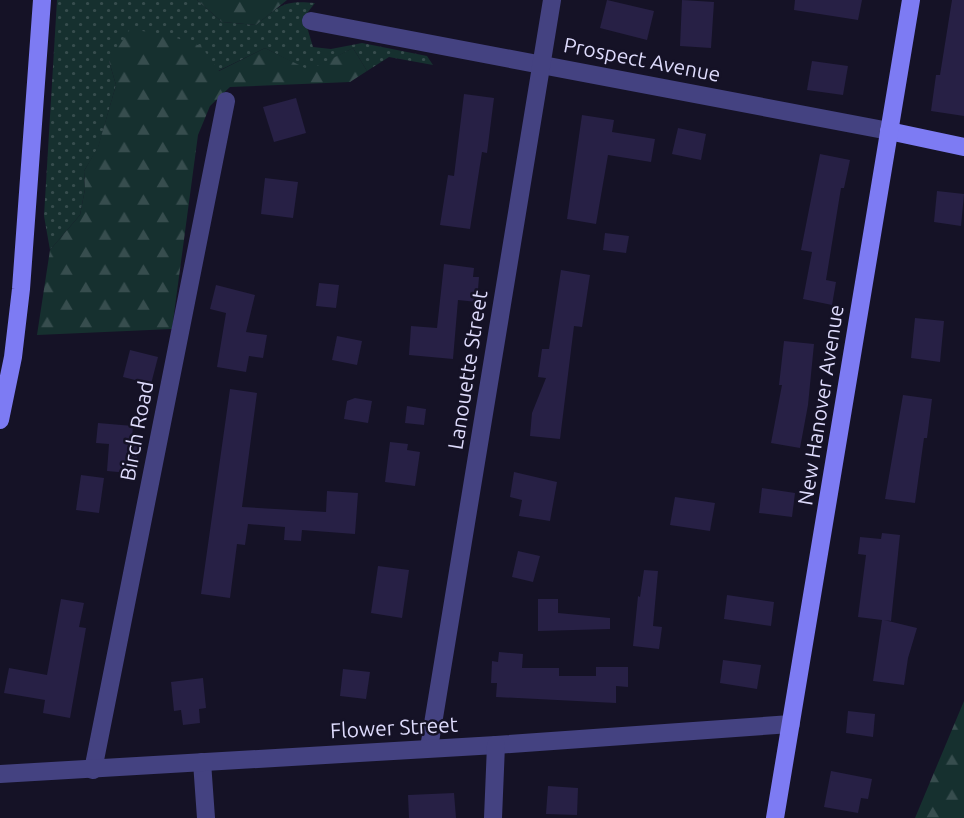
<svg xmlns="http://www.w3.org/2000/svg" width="964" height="818" font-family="Ubuntu,sans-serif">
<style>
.grass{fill:url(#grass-dots)}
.forest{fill:url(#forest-firs)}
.building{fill:#272045}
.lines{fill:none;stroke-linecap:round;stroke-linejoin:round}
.street{stroke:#444281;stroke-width:18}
.secondary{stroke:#7d7bf3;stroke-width:18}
.labels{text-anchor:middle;stroke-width:5;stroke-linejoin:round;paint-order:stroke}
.street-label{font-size:21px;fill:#dedbfc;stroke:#151226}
</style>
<defs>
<pattern id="grass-dots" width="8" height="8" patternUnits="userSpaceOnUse" patternTransform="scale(1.75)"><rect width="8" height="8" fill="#16302f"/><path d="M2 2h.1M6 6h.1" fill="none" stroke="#374d4e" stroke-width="1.8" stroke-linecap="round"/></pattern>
<pattern id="forest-firs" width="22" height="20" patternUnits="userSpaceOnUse" patternTransform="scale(1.75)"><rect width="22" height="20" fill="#16302f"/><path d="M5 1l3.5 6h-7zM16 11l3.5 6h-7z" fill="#374d4e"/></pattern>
</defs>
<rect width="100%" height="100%" fill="#151226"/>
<!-- grass -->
<path class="grass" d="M57,0H197L222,22L256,25C280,6 282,0 315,3L304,17L313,47L331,49L362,43L427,56L433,65L389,57L367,71L353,48L309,71L265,48L218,71L109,61L116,85L98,148L84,171L85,189L80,215L50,250L44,216Z"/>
<!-- forest -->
<g class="forest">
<polygon points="197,0 287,0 256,25 222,22"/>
<polygon points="130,29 167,35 201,46 219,71 265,48 309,70 353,48 367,71 350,82 230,87 210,106 198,135 172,329 37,335 50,250 80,215 85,189 84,171 98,147 116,85 109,61"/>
<polygon points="964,701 964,818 915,818"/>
</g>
<!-- building -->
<g class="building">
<polygon points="607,0 654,11 647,40 600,28"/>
<polygon points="682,0 714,2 711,48 680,46"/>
<polygon points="795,0 862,0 858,20 794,10"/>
<polygon points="952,0 964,0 964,116 931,111 936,75 940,75"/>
<polygon points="812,61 848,66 843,95 807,90"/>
<polygon points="464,94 494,98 487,153 482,152 470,229 440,225 448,175 454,176"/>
<polygon points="296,98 306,133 274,142 263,107"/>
<polygon points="582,115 614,120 612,132 655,139 651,162 608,155 596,224 567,219"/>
<polygon points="678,128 706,134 701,160 672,154"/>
<polygon points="820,154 850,160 844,188 841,188 826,280 836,282 832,305 803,299 812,252 801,250"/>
<polygon points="265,178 298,182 293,218 261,214"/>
<polygon points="937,191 964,194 961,226 934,222"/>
<polygon points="605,233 629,236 626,253 603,250"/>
<polygon points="444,264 474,268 473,277 479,277 477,302 458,300 453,359 409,355 411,326 437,328"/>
<polygon points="561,270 590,275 582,327 574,326 560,439 530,436 532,413 546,378 538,377 542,349 549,349"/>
<polygon points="319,283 339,285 336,308 316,306"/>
<polygon points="216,285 255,295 246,332 267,335 263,358 249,356 246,372 217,367 226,313 210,309"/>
<polygon points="915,318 944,321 940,362 911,358"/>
<polygon points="337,336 362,341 357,365 332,360"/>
<polygon points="784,341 814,344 808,405 800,448 771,443 782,385 779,385"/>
<polygon points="130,350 158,357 151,384 123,377"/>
<polygon points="230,389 257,393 242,507 326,512 327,491 358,493 355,534 302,530 301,541 284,540 285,527 248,524 245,545 237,544 230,598 201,594"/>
<polygon points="903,395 932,399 927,438 924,438 915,503 885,499"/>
<polygon points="355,398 372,401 368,423 344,419 347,401"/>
<polygon points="407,406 426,409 424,425 405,423"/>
<polygon points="98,423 133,426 132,438 139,438 137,459 130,459 129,473 107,471 109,444 96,443"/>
<polygon points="390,442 408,444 407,450 420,452 415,486 385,482"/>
<polygon points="514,472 557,482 550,521 519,516 522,500 510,497"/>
<polygon points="81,475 104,478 99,513 76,510"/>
<polygon points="762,488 795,493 792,517 759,513"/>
<polygon points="675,497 715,503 710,531 670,525"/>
<polygon points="882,533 900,535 891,621 884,620 917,628 908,658 904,685 873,681 882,620 858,617 866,555 858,554 860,537 881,539"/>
<polygon points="518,551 540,556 533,582 512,577"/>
<polygon points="378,566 409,570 402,618 371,613"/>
<polygon points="644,570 658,571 653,626 662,627 659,649 633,646 638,596 640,597"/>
<polygon points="727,595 774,602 771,626 724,619"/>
<polygon points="61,599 84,603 79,627 86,628 70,718 43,713 45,700 4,693 9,668 47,675"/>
<polygon points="538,599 558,599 558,613 610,618 610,629 538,631"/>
<polygon points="499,652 523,654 522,668 559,668 559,676 596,676 596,667 628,667 628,687 616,686 616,703 496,697 497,683 491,683 492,661 498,662"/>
<polygon points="723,660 761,665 757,689 720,683"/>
<polygon points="343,669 370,672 366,699 340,696"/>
<polygon points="203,678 206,708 199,709 200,723 183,725 181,710 174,711 171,682"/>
<polygon points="848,711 875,714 873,737 846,733"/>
<polygon points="831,771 872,779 868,799 861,798 858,813 824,807"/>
<polygon points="548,786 578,788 577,815 546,814"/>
<polygon points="454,793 456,818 409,818 408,795"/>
</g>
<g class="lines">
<!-- street -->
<g class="street">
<polyline points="311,21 889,131"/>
<polyline points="429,748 552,0"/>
<polyline points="202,762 206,818"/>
<polyline points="93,770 226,101"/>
<polyline points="0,774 496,745 791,724"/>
<polyline points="493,818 496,745"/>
</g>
<!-- secondary -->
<g class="secondary">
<polyline points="889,131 964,147"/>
<polyline points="0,420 13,357 21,289 42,0"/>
<polyline points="775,818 911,0"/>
</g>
</g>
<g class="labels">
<!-- street labels -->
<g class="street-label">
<text transform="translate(642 60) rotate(11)" y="7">Prospect Avenue</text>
<text transform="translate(468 370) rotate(-81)" y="7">Lanouette Street</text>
<text transform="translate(821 405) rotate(-81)" y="7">New Hanover Avenue</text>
<text transform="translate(137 431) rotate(-79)" y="7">Birch Road</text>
<text transform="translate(394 728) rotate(-3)" y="7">Flower Street</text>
</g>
</g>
</svg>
